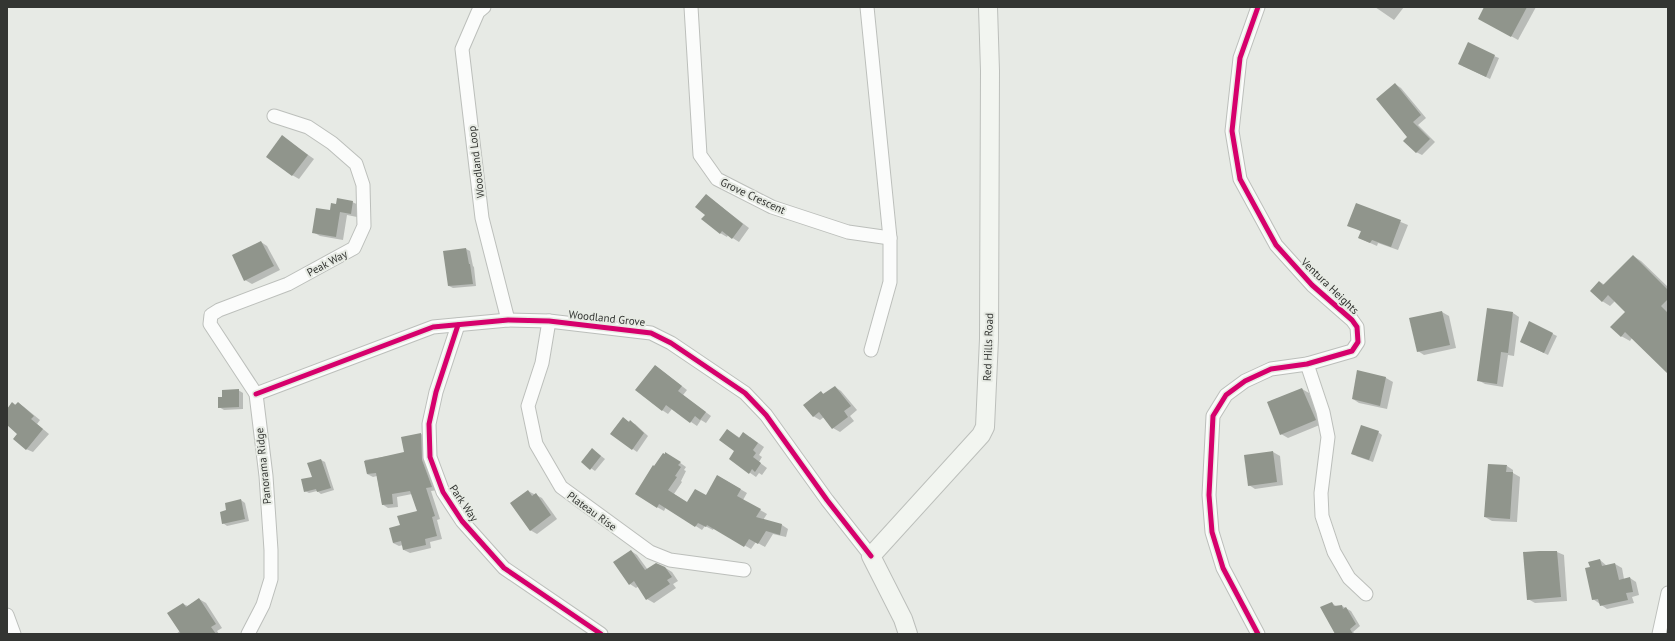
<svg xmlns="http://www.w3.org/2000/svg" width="1675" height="641" font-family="'PT Sans',sans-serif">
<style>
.shadow{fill:#0003}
.building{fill:#90958c}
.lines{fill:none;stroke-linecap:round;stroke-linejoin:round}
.minor-casing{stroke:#bcbfbb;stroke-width:15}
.secondary-casing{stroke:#bcbfbb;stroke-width:20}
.minor{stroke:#fbfcfb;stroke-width:13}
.secondary{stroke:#f2f5f0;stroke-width:18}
.cycleway-casing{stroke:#e7ebe4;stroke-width:8}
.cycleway{stroke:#d6006c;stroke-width:5}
.labels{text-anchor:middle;stroke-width:4;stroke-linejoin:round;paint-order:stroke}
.street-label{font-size:11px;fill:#333532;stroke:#e7ebe4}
</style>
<rect width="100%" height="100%" fill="#e7eae5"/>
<!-- shadow -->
<g class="shadow">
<polygon points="1375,7 1404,7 1394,20"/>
<polygon points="1485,7 1536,7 1518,40 1479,18"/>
<polygon points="1494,56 1499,58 1490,79 1463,66"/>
<polygon points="1395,84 1401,88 1426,118 1418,125 1435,142 1422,155 1416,152 1408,137"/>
<polygon points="283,137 314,159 299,179 292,175"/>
<polygon points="706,195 749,228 739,242 728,235 727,237 720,233 706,215"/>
<polygon points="352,202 359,205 357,217 347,215 343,240 320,236 313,232 337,205"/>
<polygon points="1357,204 1408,225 1398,250 1378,243 1377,246 1359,238 1362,232 1349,225"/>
<polygon points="261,242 267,246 280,270 252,284 245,280"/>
<polygon points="466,249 470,251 473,266 474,267 476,286 453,288 449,286"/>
<polygon points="1633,256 1641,261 1668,287 1668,372 1632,338 1630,341 1621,336 1627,312 1615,301 1610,306 1602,301 1600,282 1605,285"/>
<polygon points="1442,312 1449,316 1456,348 1424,355 1418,351 1410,319"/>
<polygon points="1513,313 1519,317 1514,356 1508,355 1503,387 1485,384 1478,380"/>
<polygon points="1530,323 1557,336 1548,355 1525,344"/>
<polygon points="656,366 687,390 683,395 711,416 706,423 701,420 697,426 672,409 668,414 662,410"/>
<polygon points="1358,371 1386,378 1393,382 1387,409 1359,403 1353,399"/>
<polygon points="835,387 841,391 857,410 850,416 854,421 840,432 833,428 824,417 820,420 813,416 821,392 825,395"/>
<polygon points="1302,389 1309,393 1322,424 1288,438 1281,434 1268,402"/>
<polygon points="238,390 243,393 243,409 224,410 219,407 223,398"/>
<polygon points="13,403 16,405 18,403 24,407 40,420 37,424 49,434 33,452 26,449 19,434 7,424 7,410"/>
<polygon points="627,421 635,424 648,436 637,452 612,434"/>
<polygon points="728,430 740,438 750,437 764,447 759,455 762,457 759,462 767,468 762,475 759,473 756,477 730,459 736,451"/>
<polygon points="1378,432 1382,435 1373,462 1356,456"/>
<polygon points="421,434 427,437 438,490 431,491 440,519 437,520 442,539 430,542 431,548 410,553 404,550 403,545 399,546 393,543 401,526 418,512 412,494 397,497 398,507 388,508 382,504 377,476 373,477 367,474 365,460 406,453 402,438"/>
<polygon points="596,452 605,459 595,471 582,462"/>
<polygon points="1273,452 1280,456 1283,485 1255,489 1249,485"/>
<polygon points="672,457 686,467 684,470 686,471 681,481 682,482 674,494 688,503 706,496 718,476 747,493 743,500 767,514 763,520 782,525 788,529 786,537 773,534 765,547 756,542 751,549 714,528 713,530 705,526 702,530 666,507 664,511 657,507"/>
<polygon points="321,460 325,462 334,490 321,494 317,491 309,493 305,491"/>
<polygon points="1507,466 1513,470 1513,473 1520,477 1517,522 1492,521 1485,517"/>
<polygon points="528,491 542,498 557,519 537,534 530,530"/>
<polygon points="241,500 245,503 249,521 227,526 223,523 227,511"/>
<polygon points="631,551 637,555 648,570 664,567 672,572 678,581 673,584 676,588 654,603 647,599 639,586 636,588 630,584"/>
<polygon points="1557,552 1564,555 1567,601 1535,603 1528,599 1525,553"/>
<polygon points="1600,560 1607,566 1615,564 1622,568 1624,579 1630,578 1636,582 1639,595 1632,597 1634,603 1607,609 1593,599 1591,568"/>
<polygon points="199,599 206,603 222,628 217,631 219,634 176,634 180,631 183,604 188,606"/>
<polygon points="1332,603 1337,607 1342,606 1351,611 1360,626 1353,632 1355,634 1336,634"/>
</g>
<!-- building -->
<g class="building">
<polygon points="1484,7 1527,7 1511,37 1478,19"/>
<polygon points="1468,42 1495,55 1486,77 1458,64"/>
<polygon points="1395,83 1421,115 1413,122 1430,139 1416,153 1403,141 1407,137 1376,99"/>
<polygon points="282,135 308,155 292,176 266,157"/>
<polygon points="706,194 743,224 732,239 722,231 720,234 701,219 705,215 695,207"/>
<polygon points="337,198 353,201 351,214 340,212 336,237 312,233 316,208 330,210 331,203 336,204"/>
<polygon points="1356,203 1401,220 1391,247 1372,240 1370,243 1358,238 1361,231 1347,226"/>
<polygon points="261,241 274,266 244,281 232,255"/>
<polygon points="466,248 469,264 470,264 473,284 448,286 443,251"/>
<polygon points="1633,255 1668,290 1668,299 1661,306 1668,313 1668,374 1625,332 1621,337 1610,327 1625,312 1608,295 1602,302 1590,291 1599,281 1603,285"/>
<polygon points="1487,308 1513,312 1508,353 1501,352 1497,384 1477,381"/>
<polygon points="1442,311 1450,345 1417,352 1409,318"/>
<polygon points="1529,321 1553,333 1544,353 1520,342"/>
<polygon points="655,365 682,386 678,391 706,412 700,420 695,416 690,423 666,405 662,411 635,390"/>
<polygon points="1357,370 1386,377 1380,406 1352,399"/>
<polygon points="835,386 851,406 844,411 848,417 832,429 819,412 813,417 803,405 821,391 823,394"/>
<polygon points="1302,388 1316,420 1280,435 1267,402"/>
<polygon points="239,389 239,407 218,408 218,397 222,397 222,390"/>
<polygon points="12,402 15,405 18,402 34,416 31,419 43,429 26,450 13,439 17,434 7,425 7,409"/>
<polygon points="623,417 629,422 630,420 644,433 632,450 610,434"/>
<polygon points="1361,425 1379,431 1369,460 1351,454"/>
<polygon points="727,429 739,438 743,432 758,443 753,450 756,453 753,457 761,463 755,472 752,469 749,474 729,459 734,451 719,440"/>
<polygon points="421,433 422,460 432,487 426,488 435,516 432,517 437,536 425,539 426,545 403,550 401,541 393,543 389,528 400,525 397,516 417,511 410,491 392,494 393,504 382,505 376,473 367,474 364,461 404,452 401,437"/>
<polygon points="592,448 601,456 590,470 581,462"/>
<polygon points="1273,451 1277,482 1248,486 1244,455"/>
<polygon points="665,452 681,462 678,465 681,467 675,476 677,477 668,490 687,502 695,489 706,495 717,475 741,489 737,496 761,509 756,517 782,524 780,535 766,531 758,544 749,539 744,547 707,525 706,527 698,523 695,527 659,504 657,508 635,494 653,465 654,466 663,453 665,454"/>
<polygon points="321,459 331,488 317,492 316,489 304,492 301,479 312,477 307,463"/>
<polygon points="1488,464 1507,465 1506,472 1513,472 1510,519 1484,517"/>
<polygon points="528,490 532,496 536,493 551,515 530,531 510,503"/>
<polygon points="241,499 245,519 222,524 220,512 226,510 225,503"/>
<polygon points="631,550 645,570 656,563 665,567 672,577 667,580 670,584 646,600 634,581 629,585 613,562"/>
<polygon points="1539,551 1557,551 1561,597 1527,600 1523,552"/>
<polygon points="1600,559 1602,566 1615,563 1619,580 1630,577 1633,592 1626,593 1628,600 1600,606 1598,599 1592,600 1585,568 1590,567 1588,562"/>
<polygon points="199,598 216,624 211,627 216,634 181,634 167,613 183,603 186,607"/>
<polygon points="1332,602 1334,606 1342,605 1343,609 1346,607 1356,624 1350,629 1353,634 1335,634 1320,607"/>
</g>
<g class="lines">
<defs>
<g id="minor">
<polyline points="484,7 478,12 462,49 482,218 508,320"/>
<polyline points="691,7 700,155 717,179 772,207 848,232 890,238"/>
<polyline points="867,7 890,238 890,282 871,350"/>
<polyline points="1258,7 1240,58 1232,131 1240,179 1276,245 1312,285 1352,320 1357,327 1358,342 1352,351 1307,364 1271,369 1245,381 1226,395 1213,416 1209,495 1212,532 1223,568 1258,634"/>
<polyline points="549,321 542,363 528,406 536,444 561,487 650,552 670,560 744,570"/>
<polyline points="458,325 436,392 429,424 430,457 443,492 462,521 504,568 601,634"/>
<polyline points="1307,364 1323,412 1328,437 1321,493 1322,516 1334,552 1349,578 1366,594"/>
<polyline points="256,394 433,327 508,320 549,321 651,333 671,343 745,393 766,415 827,500 871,556"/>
<polyline points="7,615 14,634"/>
<polyline points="248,634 263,605 271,579 271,550 266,476 256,394 210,324 211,315 219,310 288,284 354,248 364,226 363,185 356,164 332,143 308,127 274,116"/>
<polyline points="1659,634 1668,593"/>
</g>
<polyline id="secondary" points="908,634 903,619 871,556 981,435 985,427 989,339 990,71 988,7"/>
</defs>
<!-- minor casing -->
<use href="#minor" class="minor-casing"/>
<!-- secondary casing -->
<use href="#secondary" class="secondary-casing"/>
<!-- minor -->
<use href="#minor" class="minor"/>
<!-- secondary -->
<use href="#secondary" class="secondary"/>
<defs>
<g id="cycleway">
<polyline points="1258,7 1240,58 1232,131 1240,179 1276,245 1312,285 1352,320 1357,327 1358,342 1352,351 1307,364 1271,369 1245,381 1226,395 1213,416 1209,495 1212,532 1223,568 1258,634"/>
<polyline points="458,325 436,392 429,424 430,457 443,492 462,521 504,568 601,634"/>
<polyline points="256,394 433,327 508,320 549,321 651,333 671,343 745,393 766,415 827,500 871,556"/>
</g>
</defs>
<!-- cycleway casing -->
<use href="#cycleway" class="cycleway-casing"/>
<!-- cycleway -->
<use href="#cycleway" class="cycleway"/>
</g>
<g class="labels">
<!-- street labels -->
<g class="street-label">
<text transform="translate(476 162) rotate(-97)" y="4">Woodland Loop</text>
<text transform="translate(753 196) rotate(25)" y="4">Grove Crescent</text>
<text transform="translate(327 263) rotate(-28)" y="4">Peak Way</text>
<text transform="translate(1330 286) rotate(44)" y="4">Ventura Heights</text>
<text transform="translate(607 318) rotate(6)" y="4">Woodland Grove</text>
<text transform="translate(988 347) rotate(-88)" y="4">Red Hills Road</text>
<text transform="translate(263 466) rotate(-96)" y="4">Panorama Ridge</text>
<text transform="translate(464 503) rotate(56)" y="4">Park Way</text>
<text transform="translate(592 511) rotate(36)" y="4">Plateau Rise</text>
</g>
</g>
<!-- border -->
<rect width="1675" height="641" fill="none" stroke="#333532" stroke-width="16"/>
</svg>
